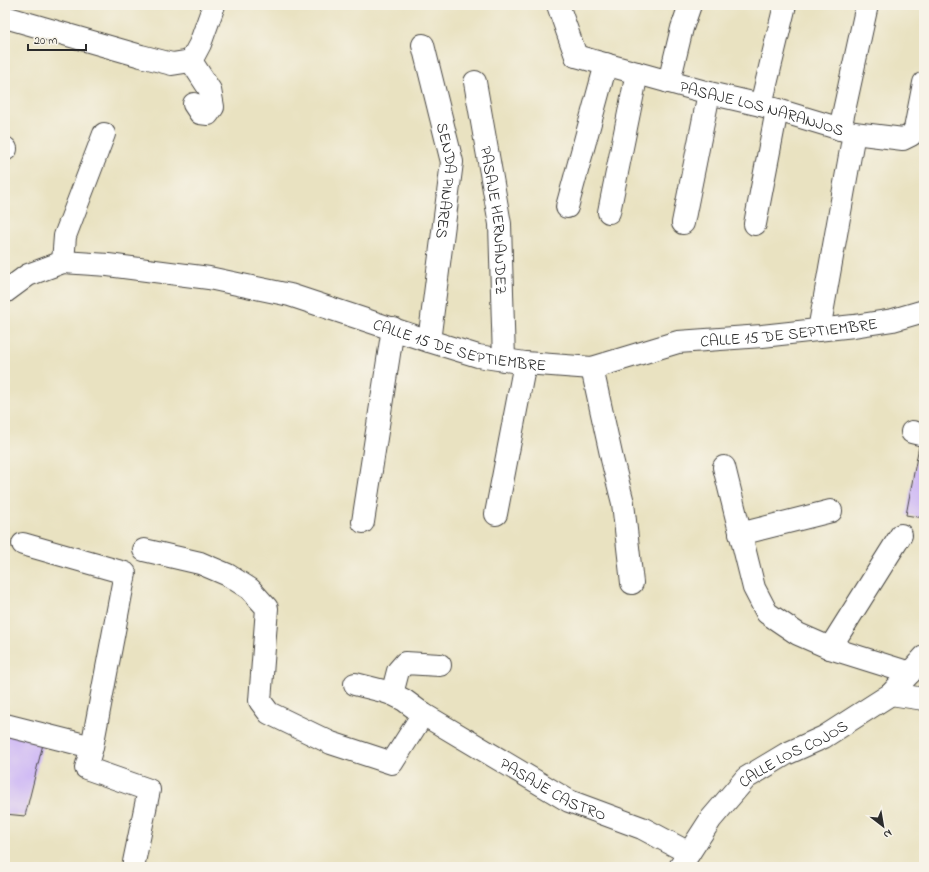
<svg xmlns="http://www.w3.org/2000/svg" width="929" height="872" font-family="'Indie Flower',sans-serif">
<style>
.building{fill:#cab2f6}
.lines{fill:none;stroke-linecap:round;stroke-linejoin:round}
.minor-casing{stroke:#484642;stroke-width:24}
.minor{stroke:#fff;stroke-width:22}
.labels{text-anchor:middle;stroke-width:3;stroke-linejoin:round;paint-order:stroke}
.street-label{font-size:16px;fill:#2b2b2b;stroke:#f7f3e8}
</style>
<rect width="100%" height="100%" fill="#f7f3e8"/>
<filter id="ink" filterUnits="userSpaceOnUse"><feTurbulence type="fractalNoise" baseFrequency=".025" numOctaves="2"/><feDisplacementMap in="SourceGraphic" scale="8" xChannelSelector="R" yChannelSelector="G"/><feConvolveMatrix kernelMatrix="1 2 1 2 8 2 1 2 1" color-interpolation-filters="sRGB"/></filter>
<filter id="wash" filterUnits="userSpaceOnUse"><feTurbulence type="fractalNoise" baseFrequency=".012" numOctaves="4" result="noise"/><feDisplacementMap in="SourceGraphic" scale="16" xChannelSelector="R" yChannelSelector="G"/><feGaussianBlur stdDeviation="0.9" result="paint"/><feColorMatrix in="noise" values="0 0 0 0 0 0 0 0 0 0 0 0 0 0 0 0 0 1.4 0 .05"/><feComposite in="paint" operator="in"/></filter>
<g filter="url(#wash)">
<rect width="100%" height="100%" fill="#e9e2c1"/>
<g id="blocks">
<!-- building -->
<g class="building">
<polygon points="919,446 924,447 924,518 906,515"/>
<polygon points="5,729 45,736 25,816 5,814"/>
</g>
</g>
</g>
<g filter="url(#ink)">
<use href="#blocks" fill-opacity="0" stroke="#484642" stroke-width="1"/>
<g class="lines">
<defs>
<g id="minor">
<polyline points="558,5 576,56"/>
<polyline points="5,17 141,56 172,64 191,61"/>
<path id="s1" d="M423,45L452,162L429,341"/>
<path id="s2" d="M576,56L709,93L761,105L854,133L819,330"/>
<polyline points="191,61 210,90 213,107 208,114 200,113 194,104"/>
<polyline points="191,61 200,44 214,5"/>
<path id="s3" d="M475,82L500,224L504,360"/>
<polyline points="669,82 682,28 690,5"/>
<polyline points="761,105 785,5"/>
<polyline points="840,129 867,5"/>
<polyline points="854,133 903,139 911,135 915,129 924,83"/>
<polyline points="5,148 6,149"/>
<polyline points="567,207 606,64"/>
<polyline points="609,212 637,73"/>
<polyline points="683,223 709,93"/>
<polyline points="755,224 777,110"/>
<polyline points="63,262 65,236 104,134"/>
<path id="s4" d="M5,292L28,275L63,262L108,265L209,278L290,295L429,341L478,356L525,363L592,368L678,342L762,336L854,326L893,320L924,311"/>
<polyline points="592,368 612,459 623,503 632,583"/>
<polyline points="912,432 924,435"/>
<polyline points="724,467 754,588 767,613 798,634 830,648 910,673"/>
<polyline points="496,514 525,363"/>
<polyline points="363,522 393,328"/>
<polyline points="740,534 831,511"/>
<polyline points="23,544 125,573 92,747"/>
<polyline points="144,550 200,563 228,575 250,589 267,608 260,701 269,713 331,743 392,763 423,714"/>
<polyline points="830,648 901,535"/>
<path id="s5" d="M355,684L383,691L392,694L404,700L423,714L569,801L642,828L689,853"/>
<polyline points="392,694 398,671 405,663 440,665"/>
<polyline points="891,694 924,699"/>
<polyline points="5,725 92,747 86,768 149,790 133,867"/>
<path id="s6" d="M680,867L711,819L746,778L786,754L824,737L891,694L924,657"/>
</g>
</defs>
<!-- minor casing -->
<use href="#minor" class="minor-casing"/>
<!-- minor -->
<use href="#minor" class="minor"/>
</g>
</g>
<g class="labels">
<!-- street labels -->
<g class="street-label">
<text dy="6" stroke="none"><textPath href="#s2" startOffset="193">PASAJE LOS NARANJOS</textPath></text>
<text dy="6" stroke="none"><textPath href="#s1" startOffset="139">SENDA PINARES</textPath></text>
<text dy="6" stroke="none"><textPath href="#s3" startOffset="140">PASAJE HERNANDEZ</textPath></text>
<text dy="6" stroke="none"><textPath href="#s4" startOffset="809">CALLE 15 DE SEPTIEMBRE</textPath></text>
<text dy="6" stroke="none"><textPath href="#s4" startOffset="473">CALLE 15 DE SEPTIEMBRE</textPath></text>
<text dy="6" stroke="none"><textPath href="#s6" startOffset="164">CALLE LOS COJOS</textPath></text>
<text dy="6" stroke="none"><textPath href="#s5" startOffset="226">PASAJE CASTRO</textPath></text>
</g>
</g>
<!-- margin -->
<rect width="929" height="872" fill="none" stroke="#f7f3e8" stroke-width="20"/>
<!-- north arrow -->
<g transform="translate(883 826) rotate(149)" stroke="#f7f3e8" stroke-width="3" paint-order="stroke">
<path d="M0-3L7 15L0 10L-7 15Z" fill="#2b2b2b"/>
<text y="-6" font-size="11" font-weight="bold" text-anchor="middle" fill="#2b2b2b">N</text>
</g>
<!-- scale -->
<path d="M28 44v6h58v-6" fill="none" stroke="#2b2b2b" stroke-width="2"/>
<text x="34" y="44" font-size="12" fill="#2b2b2b" stroke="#f7f3e8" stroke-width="3" paint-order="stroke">20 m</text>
</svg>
